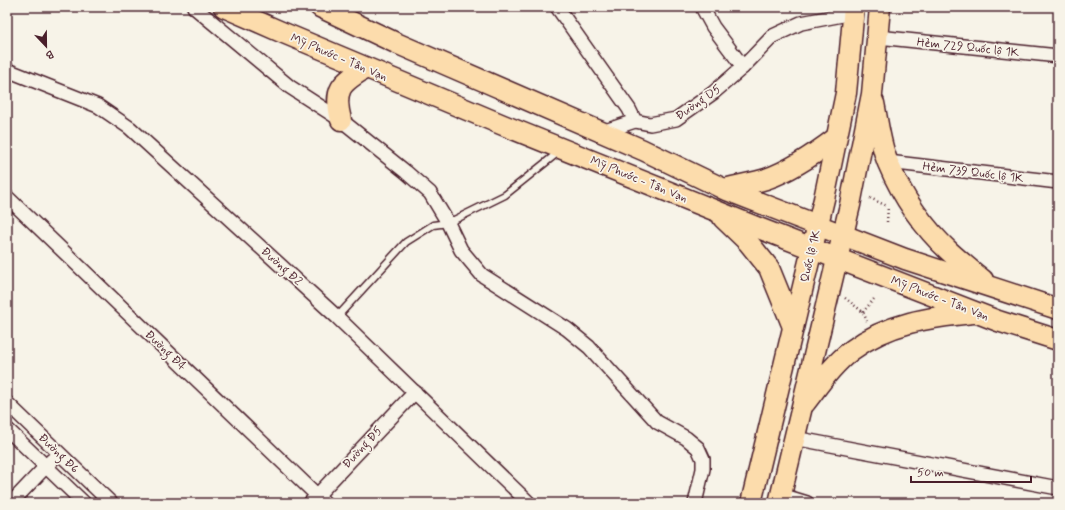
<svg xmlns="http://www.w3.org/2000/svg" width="1065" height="510" font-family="Mynerve,sans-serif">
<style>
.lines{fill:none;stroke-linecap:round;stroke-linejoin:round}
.lane-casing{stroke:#4a1f2b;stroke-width:9}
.street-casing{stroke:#4a1f2b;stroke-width:16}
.primary-casing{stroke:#4a1f2b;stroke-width:23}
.path{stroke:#4a1f2b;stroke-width:2.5;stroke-dasharray:1 3;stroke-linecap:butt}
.lane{stroke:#f7f3e8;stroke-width:6}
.street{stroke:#f7f3e8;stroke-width:13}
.primary{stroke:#fcdcac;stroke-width:20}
.labels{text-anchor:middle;stroke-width:3.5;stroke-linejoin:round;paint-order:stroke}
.street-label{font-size:12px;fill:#4a1f2b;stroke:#f7f3e8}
</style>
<rect width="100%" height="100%" fill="#f7f3e8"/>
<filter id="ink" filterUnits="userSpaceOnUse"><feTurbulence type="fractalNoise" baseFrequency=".025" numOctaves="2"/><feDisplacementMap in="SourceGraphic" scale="8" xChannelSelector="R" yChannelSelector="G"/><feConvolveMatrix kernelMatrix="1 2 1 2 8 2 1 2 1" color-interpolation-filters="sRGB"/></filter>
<g filter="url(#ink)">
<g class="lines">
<defs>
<polyline id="lane" points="337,317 406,242 433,225 448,223 505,195 560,151"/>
<g id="street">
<polyline points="194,7 290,87 341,120 406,172 430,193 448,223 461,250 482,275 567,329 589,347 657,422 686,438 698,448 703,459 703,469 695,503"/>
<polyline points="557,7 629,109 635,121 650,124 676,119 713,93 743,67 773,36 801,23 853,13"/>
<polyline points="702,7 713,27 743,67"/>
<polyline points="878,37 1058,56"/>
<polyline points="7,70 98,106 130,128 337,317 529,503"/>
<polyline points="602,132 635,121"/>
<polyline points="888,162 1058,182"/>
<polyline points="7,197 325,503"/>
<polyline points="7,403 111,503"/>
<polyline points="7,429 84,503"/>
<polyline points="794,438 1058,488"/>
<polyline points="781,495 807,503"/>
<polyline points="11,503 52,460"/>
<polyline points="310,503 415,392"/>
</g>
<g id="primary">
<polyline points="224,7 279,31 503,125 756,227 998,321 1058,340"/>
<polyline points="320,7 396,43 643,150 724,189 905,259 1058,309"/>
<path d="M874,103C878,122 880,144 888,163C902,196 924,228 950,252C961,262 972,271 983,280"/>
<path d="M341,120C333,89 341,83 366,68"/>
<path d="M724,189C738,185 753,183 766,179C792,170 815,154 836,138"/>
<polyline points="723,218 748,242 769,268 793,327"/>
<path d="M805,403C819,385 833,364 852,350C888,323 930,317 973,313"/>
<polyline points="751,503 824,199 846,93 854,7"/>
<polyline points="779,503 850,205 872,94 880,7"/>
</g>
</defs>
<!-- lane casing -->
<use href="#lane" class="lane-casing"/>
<!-- street casing -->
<use href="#street" class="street-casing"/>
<!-- primary casing -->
<use href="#primary" class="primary-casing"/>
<!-- path -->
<g class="path">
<polyline points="870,198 887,206"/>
<polyline points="887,222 888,206"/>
<polyline points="845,298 863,312 867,321"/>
<polyline points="863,312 874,299"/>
</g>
<!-- lane -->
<use href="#lane" class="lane"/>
<!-- street -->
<use href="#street" class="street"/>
<!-- primary -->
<use href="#primary" class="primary"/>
</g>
</g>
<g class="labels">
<!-- street labels -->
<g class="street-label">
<text transform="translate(968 47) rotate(6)" y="4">Hẻm 729 Quốc lộ 1K</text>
<text transform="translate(339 57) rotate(23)" y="4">Mỹ Phước - Tân Vạn</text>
<text transform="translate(698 102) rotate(-35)" y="4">Đường D5</text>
<text transform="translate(973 172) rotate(7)" y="4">Hẻm 739 Quốc lộ 1K</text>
<text transform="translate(639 179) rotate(22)" y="4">Mỹ Phước - Tân Vạn</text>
<text transform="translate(810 256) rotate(-77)" y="4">Quốc lộ 1K</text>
<text transform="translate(282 266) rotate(42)" y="4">Đường Đ2</text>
<text transform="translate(940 298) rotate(21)" y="4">Mỹ Phước - Tân Vạn</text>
<text transform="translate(166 350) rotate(44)" y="4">Đường Đ4</text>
<text transform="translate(362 447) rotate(-47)" y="4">Đường Đ5</text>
<text transform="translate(59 453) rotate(44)" y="4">Đường Đ6</text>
</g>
</g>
<!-- margin -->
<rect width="1065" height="510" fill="none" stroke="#f7f3e8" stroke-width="24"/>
<rect x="12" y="12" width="1041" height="486" fill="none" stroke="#4a1f2b" stroke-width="1.5" filter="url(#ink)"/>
<!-- north arrow -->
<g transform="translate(46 46) rotate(158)" stroke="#f7f3e8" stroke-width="3" paint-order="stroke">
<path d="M0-3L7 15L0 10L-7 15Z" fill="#4a1f2b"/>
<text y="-6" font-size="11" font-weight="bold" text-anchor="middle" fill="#4a1f2b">B</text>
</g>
<!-- scale -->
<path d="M911 476v6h120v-6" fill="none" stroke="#4a1f2b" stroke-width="2"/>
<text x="917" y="476" font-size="12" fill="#4a1f2b" stroke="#f7f3e8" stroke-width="3" paint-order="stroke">50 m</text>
</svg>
